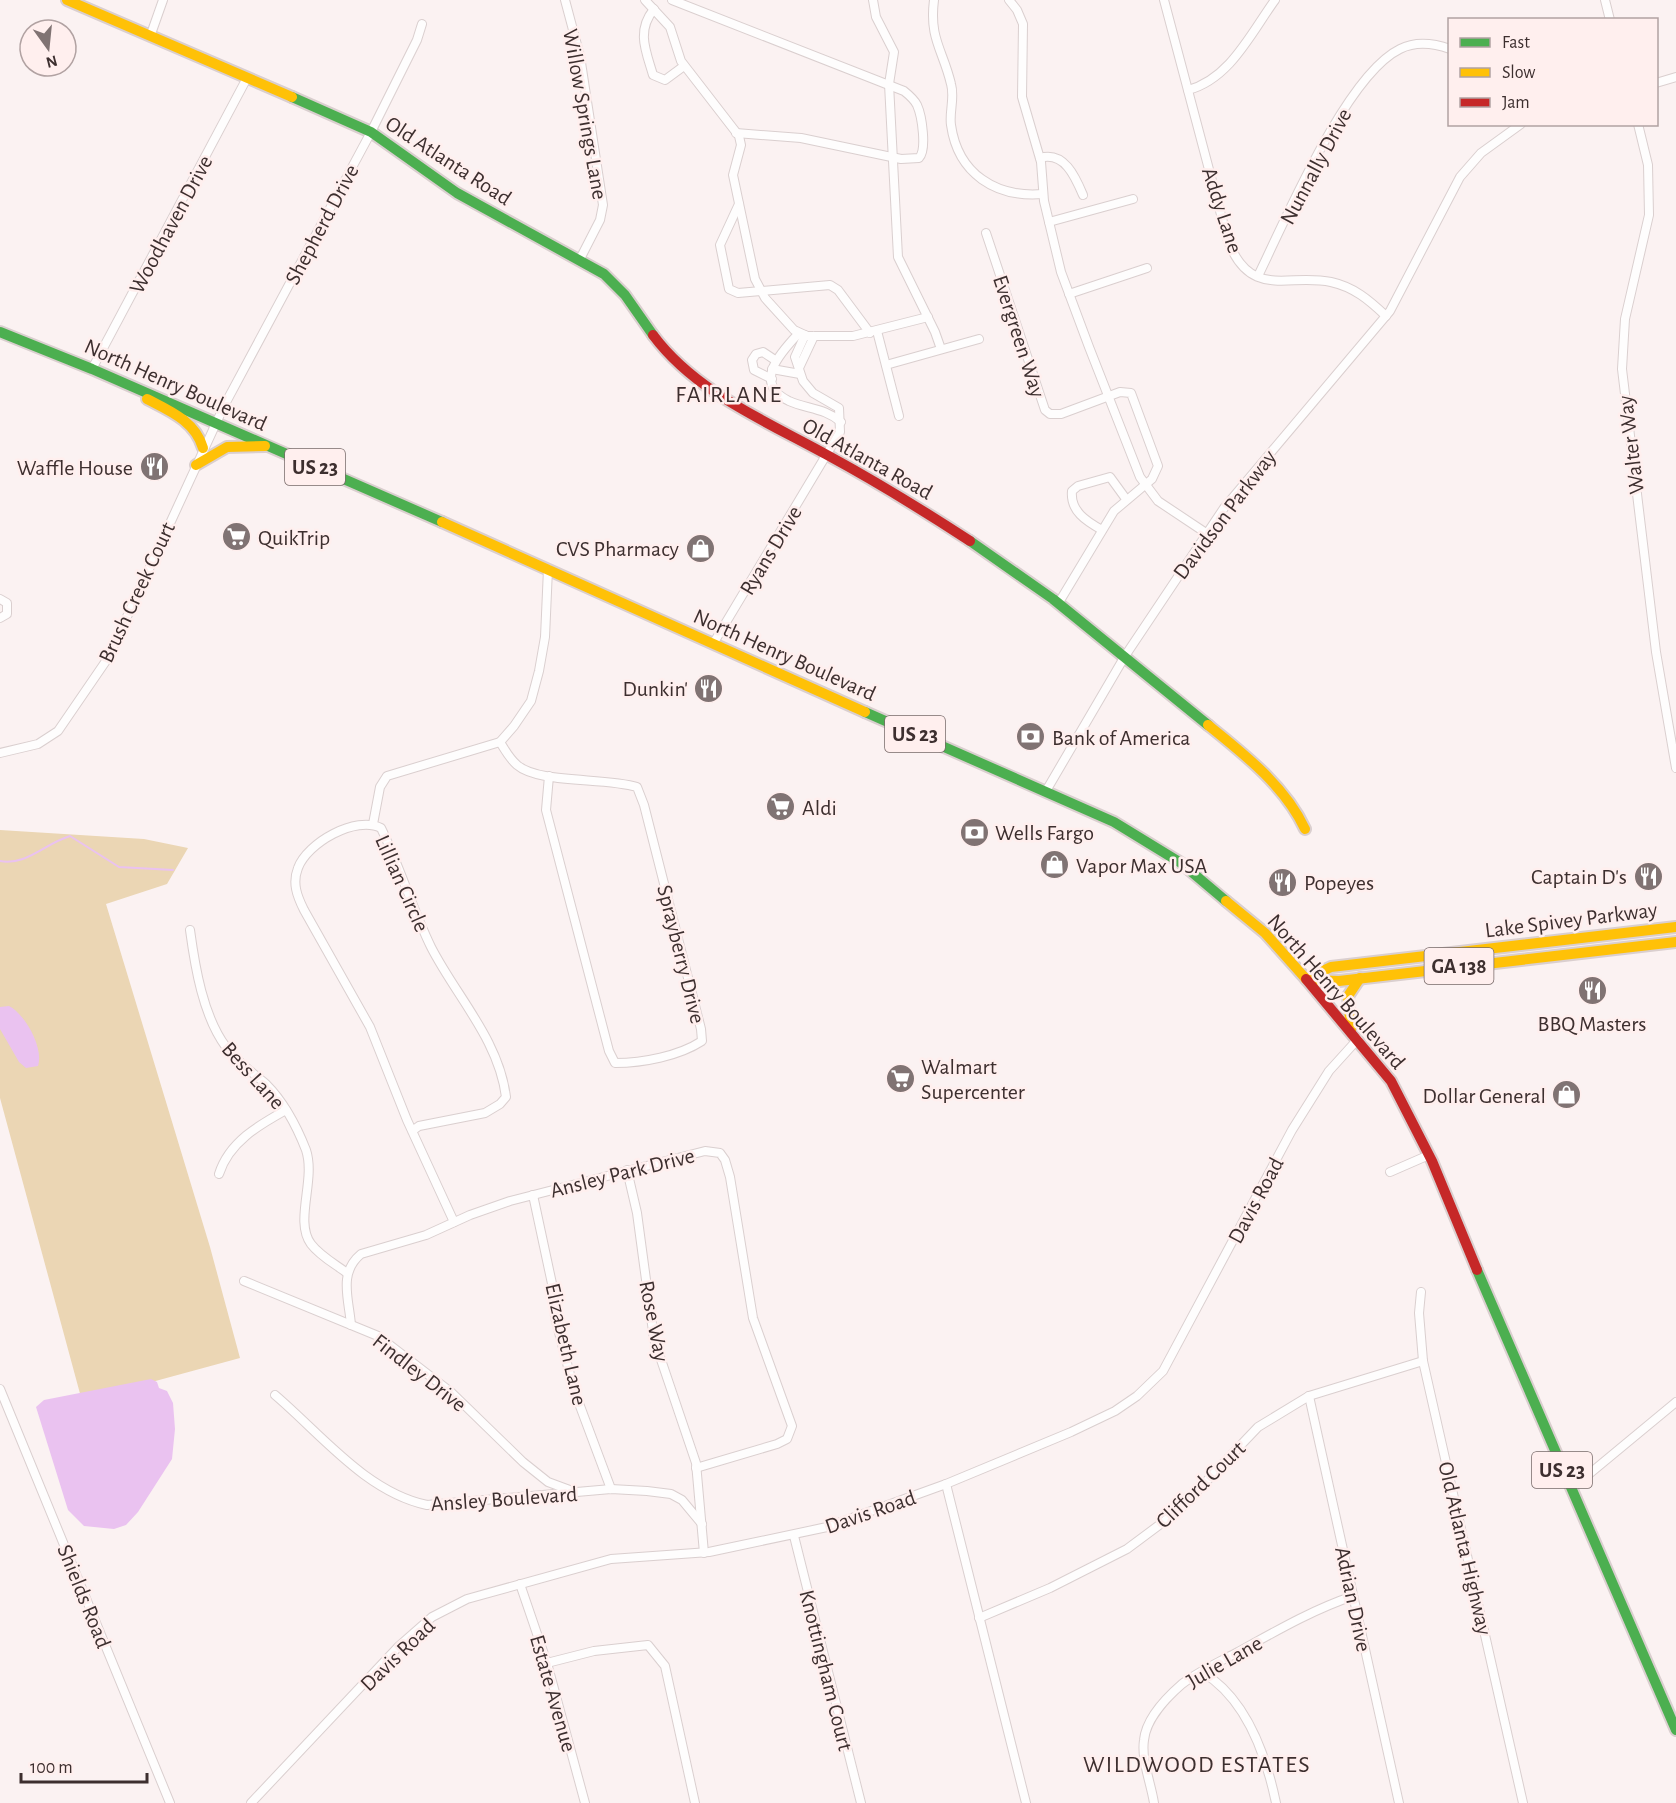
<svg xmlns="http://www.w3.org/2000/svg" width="1676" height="1803" font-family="'Alegreya Sans',sans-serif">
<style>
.green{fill:#ebd6b4}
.water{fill:#eac2f0}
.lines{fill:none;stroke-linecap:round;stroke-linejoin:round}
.stream{stroke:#eac2f0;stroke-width:2}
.street-casing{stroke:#dacfcf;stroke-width:10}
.fast-casing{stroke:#dacfcf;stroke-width:14}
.slow-casing{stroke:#dacfcf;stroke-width:14}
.jam-casing{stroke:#dacfcf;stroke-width:14}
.street{stroke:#fefdfd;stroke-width:8}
.fast{stroke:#4caf50;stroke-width:10}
.slow{stroke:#ffc107;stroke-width:10}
.jam{stroke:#c62828;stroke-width:10}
.labels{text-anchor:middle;stroke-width:5;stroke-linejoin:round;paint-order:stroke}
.shield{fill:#ffefee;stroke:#776968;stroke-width:1.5}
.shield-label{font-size:21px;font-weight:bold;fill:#3d2f2f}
.street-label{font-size:22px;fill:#3d2f2f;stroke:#ffefee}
.poi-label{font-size:22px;fill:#3d2f2f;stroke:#ffefee;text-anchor:start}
.neighbourhood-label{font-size:24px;letter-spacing:1.5px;fill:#3d2f2f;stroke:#ffefee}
</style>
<rect width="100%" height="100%" fill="#fbf2f2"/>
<!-- green -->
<polygon class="green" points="0,830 144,839 188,848 167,884 106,904 210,1247 240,1358 82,1401 0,1098"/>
<!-- water -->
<g class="water">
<path d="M9,1006C25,1014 44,1048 38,1066L26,1068L19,1062L0,1029V1007Z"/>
<polygon points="151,1379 157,1382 159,1388 167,1391 173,1403 175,1429 172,1459 138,1512 126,1525 114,1529 84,1526 68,1510 36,1407 44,1400"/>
</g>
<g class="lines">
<!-- stream -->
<path class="stream" d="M0,861C26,866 44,844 70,836L119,867L173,870"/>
<defs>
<g id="street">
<polyline points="565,0 580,56 603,205 600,220 580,259"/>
<polyline points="645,0 670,27 681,61 739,136 741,145 733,175 755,279 765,298 794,330 807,336 853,336 928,317"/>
<path d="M672,0L904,91C909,95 914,99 917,105C922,116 927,150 919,158L901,159L801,138L736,133"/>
<polyline points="873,0 876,17 894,52 889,84 898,257 935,332 941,349"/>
<path d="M934,0C929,39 943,50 951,84C955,98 949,112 951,125C958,174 996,198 1043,194"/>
<polyline points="1009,0 1017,10 1023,24 1022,97 1041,162 1044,201 1061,272 1089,347 1140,477 1158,501 1206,533"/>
<path d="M1164,0L1228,241C1251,300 1288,273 1331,282C1354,287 1369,300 1386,316"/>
<polyline points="1605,0 1610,20"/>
<path d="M654,9C636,31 646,51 653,75L665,80L684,66"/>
<polyline points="151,34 163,0"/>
<polyline points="1656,83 1676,77"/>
<path d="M1188,90C1230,79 1251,33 1275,0"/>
<polyline points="1638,124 1648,165 1649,215 1625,319 1622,369 1656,652 1676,768"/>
<path d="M1040,158C1064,151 1075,176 1083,195"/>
<polyline points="739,204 720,245 729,289 738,293 830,285 838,290 870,333"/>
<polyline points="1049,222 1133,199"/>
<polyline points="986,233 1045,410 1050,414 1061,414 1120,392 1131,393 1158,466 1152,479 1114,511 1058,604"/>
<path d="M1258,276C1285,221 1346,75 1400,49C1416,41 1433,43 1450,49"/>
<polyline points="1069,294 1147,268"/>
<polyline points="877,331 899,416"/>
<path d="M799,333C782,351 751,383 789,401C807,409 825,408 841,422"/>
<polyline points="886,365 979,339"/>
<polyline points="799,368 814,336"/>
<polyline points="92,369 247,78"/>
<polyline points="772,369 800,374"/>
<polyline points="772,379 754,370 752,360 756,354 763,352 775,360"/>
<path d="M1102,530C1086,521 1070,511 1072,491L1078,486L1110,477L1126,499"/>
<polyline points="0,599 7,603 7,614 0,618"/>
<polyline points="713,644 840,432 839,408 813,393 803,381 795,357 805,335"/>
<path d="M500,742C505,750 509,758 517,765C539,784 605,777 637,787L644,805L701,1029L702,1041C679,1056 643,1063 615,1063L609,1051L546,810L549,776"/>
<polyline points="0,753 38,744 58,731 108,658 224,406 371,132 417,40 422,24"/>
<polyline points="1046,791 1125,656 1224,508 1390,311 1460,177 1481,153 1521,124"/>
<polyline points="373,824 380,787 387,776 500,742 514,726 531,701 539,671 545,637 548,569"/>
<path d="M190,930C195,967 203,1016 226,1047C237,1062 252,1072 266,1084C284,1102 297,1127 306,1150C316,1180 294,1221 311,1244C320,1256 335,1264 347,1273"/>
<path d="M412,1131L419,1126L485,1113L500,1104L506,1097C499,1040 456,996 431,947C412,908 400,867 381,828C356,815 307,843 298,868C292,883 297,896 304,910L370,1027L407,1120L454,1222"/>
<polyline points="627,1170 637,1213 654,1339 696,1463 704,1553"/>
<polyline points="1390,1172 1429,1155"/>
<path d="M219,1174C229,1142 259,1125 286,1110"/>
<polyline points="533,1195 554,1293 555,1317 574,1390 611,1489"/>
<polyline points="244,1281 378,1336 452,1393 523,1462 548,1482 575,1492"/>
<polyline points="1421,1292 1419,1313 1423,1361 1523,1803"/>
<path d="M351,1325C349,1299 338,1273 361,1254L426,1235L470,1215L510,1201L705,1151L720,1153L725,1160L730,1177L753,1318L792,1426L787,1439L777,1444L696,1468"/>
<polyline points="0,1389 170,1803"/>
<path d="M275,1395C321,1434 366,1492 427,1505L611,1489L647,1491L671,1494L682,1500L702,1524"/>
<polyline points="1309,1396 1399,1803"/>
<polyline points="946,1484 1026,1803"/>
<polyline points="1571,1489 1676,1402"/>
<polyline points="794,1536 861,1803"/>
<polyline points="520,1584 547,1663 585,1803"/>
<polyline points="979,1618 1050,1588 1127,1549 1178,1511 1258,1427 1309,1396 1423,1361"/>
<polyline points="547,1663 594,1651 648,1645 665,1666 695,1803"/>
<path d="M1202,1672C1246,1698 1266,1755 1276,1803"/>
<polyline points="251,1803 399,1646 432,1617 467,1599 611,1559 709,1552 827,1527 946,1484 1071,1432 1115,1411 1137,1396 1163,1371 1292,1130 1329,1071 1358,1039"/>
<path d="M1154,1803C1151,1783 1141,1760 1144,1740C1146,1719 1167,1697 1182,1684C1199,1671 1219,1662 1238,1652C1276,1631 1312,1610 1353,1596"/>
</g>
<g id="fast">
<polyline points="292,97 371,132 457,193 604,274 625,295 653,335"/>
<polyline points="0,332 92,369 442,522"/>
<polyline points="970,541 1053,599 1208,725"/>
<polyline points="865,712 1114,822 1181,863 1226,901"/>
<polyline points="1477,1270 1676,1730"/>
</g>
<g id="slow">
<polyline points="67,0 292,97"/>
<path d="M147,399C170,411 195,421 203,448"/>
<polyline points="196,465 227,447 265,446"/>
<polyline points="442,522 865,712"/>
<path d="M1208,725C1244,754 1285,786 1305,829"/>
<polyline points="1226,901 1265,933 1306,979"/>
<polyline points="1306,979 1331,967 1676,927"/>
<polyline points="1309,980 1339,981 1676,942"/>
<polyline points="1351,1031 1348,996 1360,978"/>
</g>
<g id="jam">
<path d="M653,335C696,393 768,422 829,456C877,482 924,511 970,541"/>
<polyline points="1306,979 1391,1081 1432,1161 1477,1270"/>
</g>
</defs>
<!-- street casing -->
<use href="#street" class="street-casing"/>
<!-- fast casing -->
<use href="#fast" class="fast-casing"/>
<!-- slow casing -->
<use href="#slow" class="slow-casing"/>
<!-- jam casing -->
<use href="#jam" class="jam-casing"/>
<!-- street -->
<use href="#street" class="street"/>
<!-- fast -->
<use href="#fast" class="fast"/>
<!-- slow -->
<use href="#slow" class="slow"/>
<!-- jam -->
<use href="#jam" class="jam"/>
</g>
<!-- icons -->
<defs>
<symbol id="restaurant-disc" viewBox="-11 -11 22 22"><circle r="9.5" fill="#807373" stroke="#ffefee"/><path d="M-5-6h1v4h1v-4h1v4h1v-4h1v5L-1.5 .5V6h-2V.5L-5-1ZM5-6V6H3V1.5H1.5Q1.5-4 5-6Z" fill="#fff"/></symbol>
<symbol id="supermarket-disc" viewBox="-11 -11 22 22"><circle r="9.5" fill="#807373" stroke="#ffefee"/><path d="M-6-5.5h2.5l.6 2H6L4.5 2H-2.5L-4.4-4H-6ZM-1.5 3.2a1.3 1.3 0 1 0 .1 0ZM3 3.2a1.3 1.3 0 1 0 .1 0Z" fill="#fff"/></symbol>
<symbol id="shop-disc" viewBox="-11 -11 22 22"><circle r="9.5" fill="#807373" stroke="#ffefee"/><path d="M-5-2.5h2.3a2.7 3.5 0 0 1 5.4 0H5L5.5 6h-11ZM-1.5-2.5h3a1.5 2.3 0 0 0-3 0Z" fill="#fff"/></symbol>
<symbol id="bank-disc" viewBox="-11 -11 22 22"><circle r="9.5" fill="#807373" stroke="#ffefee"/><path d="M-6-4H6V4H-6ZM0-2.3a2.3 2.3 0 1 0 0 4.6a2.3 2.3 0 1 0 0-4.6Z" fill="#fff"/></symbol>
</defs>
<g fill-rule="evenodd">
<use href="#restaurant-disc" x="138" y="450" width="33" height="33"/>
<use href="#supermarket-disc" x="220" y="520" width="33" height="33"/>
<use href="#shop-disc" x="684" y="532" width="33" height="33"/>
<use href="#restaurant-disc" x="692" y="672" width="33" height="33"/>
<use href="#bank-disc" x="1014" y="720" width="33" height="33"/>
<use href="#supermarket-disc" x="764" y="790" width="33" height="33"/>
<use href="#bank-disc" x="958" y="816" width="33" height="33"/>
<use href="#shop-disc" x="1038" y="848" width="33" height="33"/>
<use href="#restaurant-disc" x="1632" y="860" width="33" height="33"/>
<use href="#restaurant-disc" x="1266" y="866" width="33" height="33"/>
<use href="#restaurant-disc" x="1576" y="974" width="33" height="33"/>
<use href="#supermarket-disc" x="884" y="1062" width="33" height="33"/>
<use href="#shop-disc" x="1550" y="1078" width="33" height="33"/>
</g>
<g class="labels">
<!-- shield labels -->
<g class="shield">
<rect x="285" y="449" width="60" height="36" rx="4.5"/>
<rect x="885" y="716" width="60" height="36" rx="4.5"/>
<rect x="1424.5" y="948" width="69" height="36" rx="4.5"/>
<rect x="1532" y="1452" width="60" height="36" rx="4.5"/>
</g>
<g class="shield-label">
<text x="315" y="474">US 23</text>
<text x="915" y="741">US 23</text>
<text x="1459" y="973">GA 138</text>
<text x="1562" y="1477">US 23</text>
</g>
<!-- street labels -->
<g class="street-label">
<text transform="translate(586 114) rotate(80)" y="8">Willow Springs Lane</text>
<text transform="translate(449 160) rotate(33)" y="8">Old Atlanta Road</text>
<text transform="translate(1315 166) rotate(-62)" y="8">Nunnally Drive</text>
<text transform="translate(1223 210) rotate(72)" y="8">Addy Lane</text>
<text transform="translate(170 224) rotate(-62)" y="8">Woodhaven Drive</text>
<text transform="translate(321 224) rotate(-62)" y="8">Shepherd Drive</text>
<text transform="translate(1020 336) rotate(72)" y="8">Evergreen Way</text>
<text transform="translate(176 384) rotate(24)" y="8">North Henry Boulevard</text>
<text transform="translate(1630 445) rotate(-97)" y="8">Walter Way</text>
<text transform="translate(868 458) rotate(29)" y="8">Old Atlanta Road</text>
<text transform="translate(1224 514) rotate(-53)" y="8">Davidson Parkway</text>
<text transform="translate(770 550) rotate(-59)" y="8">Ryans Drive</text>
<text transform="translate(136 592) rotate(-65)" y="8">Brush Creek Court</text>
<text transform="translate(785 654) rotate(24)" y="8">North Henry Boulevard</text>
<text transform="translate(403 883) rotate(66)" y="8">Lillian Circle</text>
<text transform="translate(1571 919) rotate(-7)" y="8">Lake Spivey Parkway</text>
<text transform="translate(682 954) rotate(76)" y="8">Sprayberry Drive</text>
<text transform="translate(1337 991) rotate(49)" y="8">North Henry Boulevard</text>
<text transform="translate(254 1075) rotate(48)" y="8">Bess Lane</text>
<text transform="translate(622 1172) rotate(-14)" y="8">Ansley Park Drive</text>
<text transform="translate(1255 1200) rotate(-62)" y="8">Davis Road</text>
<text transform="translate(655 1321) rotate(79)" y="8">Rose Way</text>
<text transform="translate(567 1344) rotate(77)" y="8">Elizabeth Lane</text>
<text transform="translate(420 1372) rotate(38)" y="8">Findley Drive</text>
<text transform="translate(1200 1484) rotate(-44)" y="8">Clifford Court</text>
<text transform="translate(504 1498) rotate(-4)" y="8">Ansley Boulevard</text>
<text transform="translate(870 1511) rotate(-19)" y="8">Davis Road</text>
<text transform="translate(1466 1548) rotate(77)" y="8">Old Atlanta Highway</text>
<text transform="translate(85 1596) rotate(68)" y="8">Shields Road</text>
<text transform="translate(1354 1599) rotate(78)" y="8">Adrian Drive</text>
<text transform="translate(397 1654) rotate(-44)" y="8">Davis Road</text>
<text transform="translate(1224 1661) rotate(-30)" y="8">Julie Lane</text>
<text transform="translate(827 1670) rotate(76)" y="8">Knottingham Court</text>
<text transform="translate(554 1693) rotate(74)" y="8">Estate Avenue</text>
</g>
<!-- poi labels -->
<g class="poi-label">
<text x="133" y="475" text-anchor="end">Waffle House</text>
<text x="258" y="545">QuikTrip</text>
<text x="679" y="556" text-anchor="end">CVS Pharmacy</text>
<text x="688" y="696" text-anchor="end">Dunkin'</text>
<text x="1052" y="745">Bank of America</text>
<text x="802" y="815">Aldi</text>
<text x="995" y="840">Wells Fargo</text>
<text x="1076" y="873">Vapor Max USA</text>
<text x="1627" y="884" text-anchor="end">Captain D's</text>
<text x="1304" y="890">Popeyes</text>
<text x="1592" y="1031" text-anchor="middle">BBQ Masters</text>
<text x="921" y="1074">Walmart<tspan x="921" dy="25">Supercenter</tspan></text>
<text x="1546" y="1103" text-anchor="end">Dollar General</text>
</g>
<!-- neighbourhood labels -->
<g class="neighbourhood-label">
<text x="729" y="402">FAIRLANE</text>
<text x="1197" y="1772">WILDWOOD ESTATES</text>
</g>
</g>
<!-- legend -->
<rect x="1448" y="18" width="210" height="108" fill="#ffefee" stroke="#b1a2a2" stroke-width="1.5"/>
<rect x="1460" y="38" width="30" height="9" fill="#4caf50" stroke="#b1a2a2" stroke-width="1.5"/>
<text x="1502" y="48" font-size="18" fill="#3d2f2f">Fast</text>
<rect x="1460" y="68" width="30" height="9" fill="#ffc107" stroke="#b1a2a2" stroke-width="1.5"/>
<text x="1502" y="78" font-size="18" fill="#3d2f2f">Slow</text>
<rect x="1460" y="98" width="30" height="9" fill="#c62828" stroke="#b1a2a2" stroke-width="1.5"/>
<text x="1502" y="108" font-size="18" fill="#3d2f2f">Jam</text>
<!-- north arrow -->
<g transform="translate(48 48) rotate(165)"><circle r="28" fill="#ffefee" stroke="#b1a2a2" stroke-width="1.5"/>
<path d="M0-4.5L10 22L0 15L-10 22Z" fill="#807373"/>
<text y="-9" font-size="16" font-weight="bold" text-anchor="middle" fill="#3d2f2f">N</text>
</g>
<!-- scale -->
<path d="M21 1773v9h126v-9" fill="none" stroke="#3d2f2f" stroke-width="3"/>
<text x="30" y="1773" font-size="18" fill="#3d2f2f" stroke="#ffefee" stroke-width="4.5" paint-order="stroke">100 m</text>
</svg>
